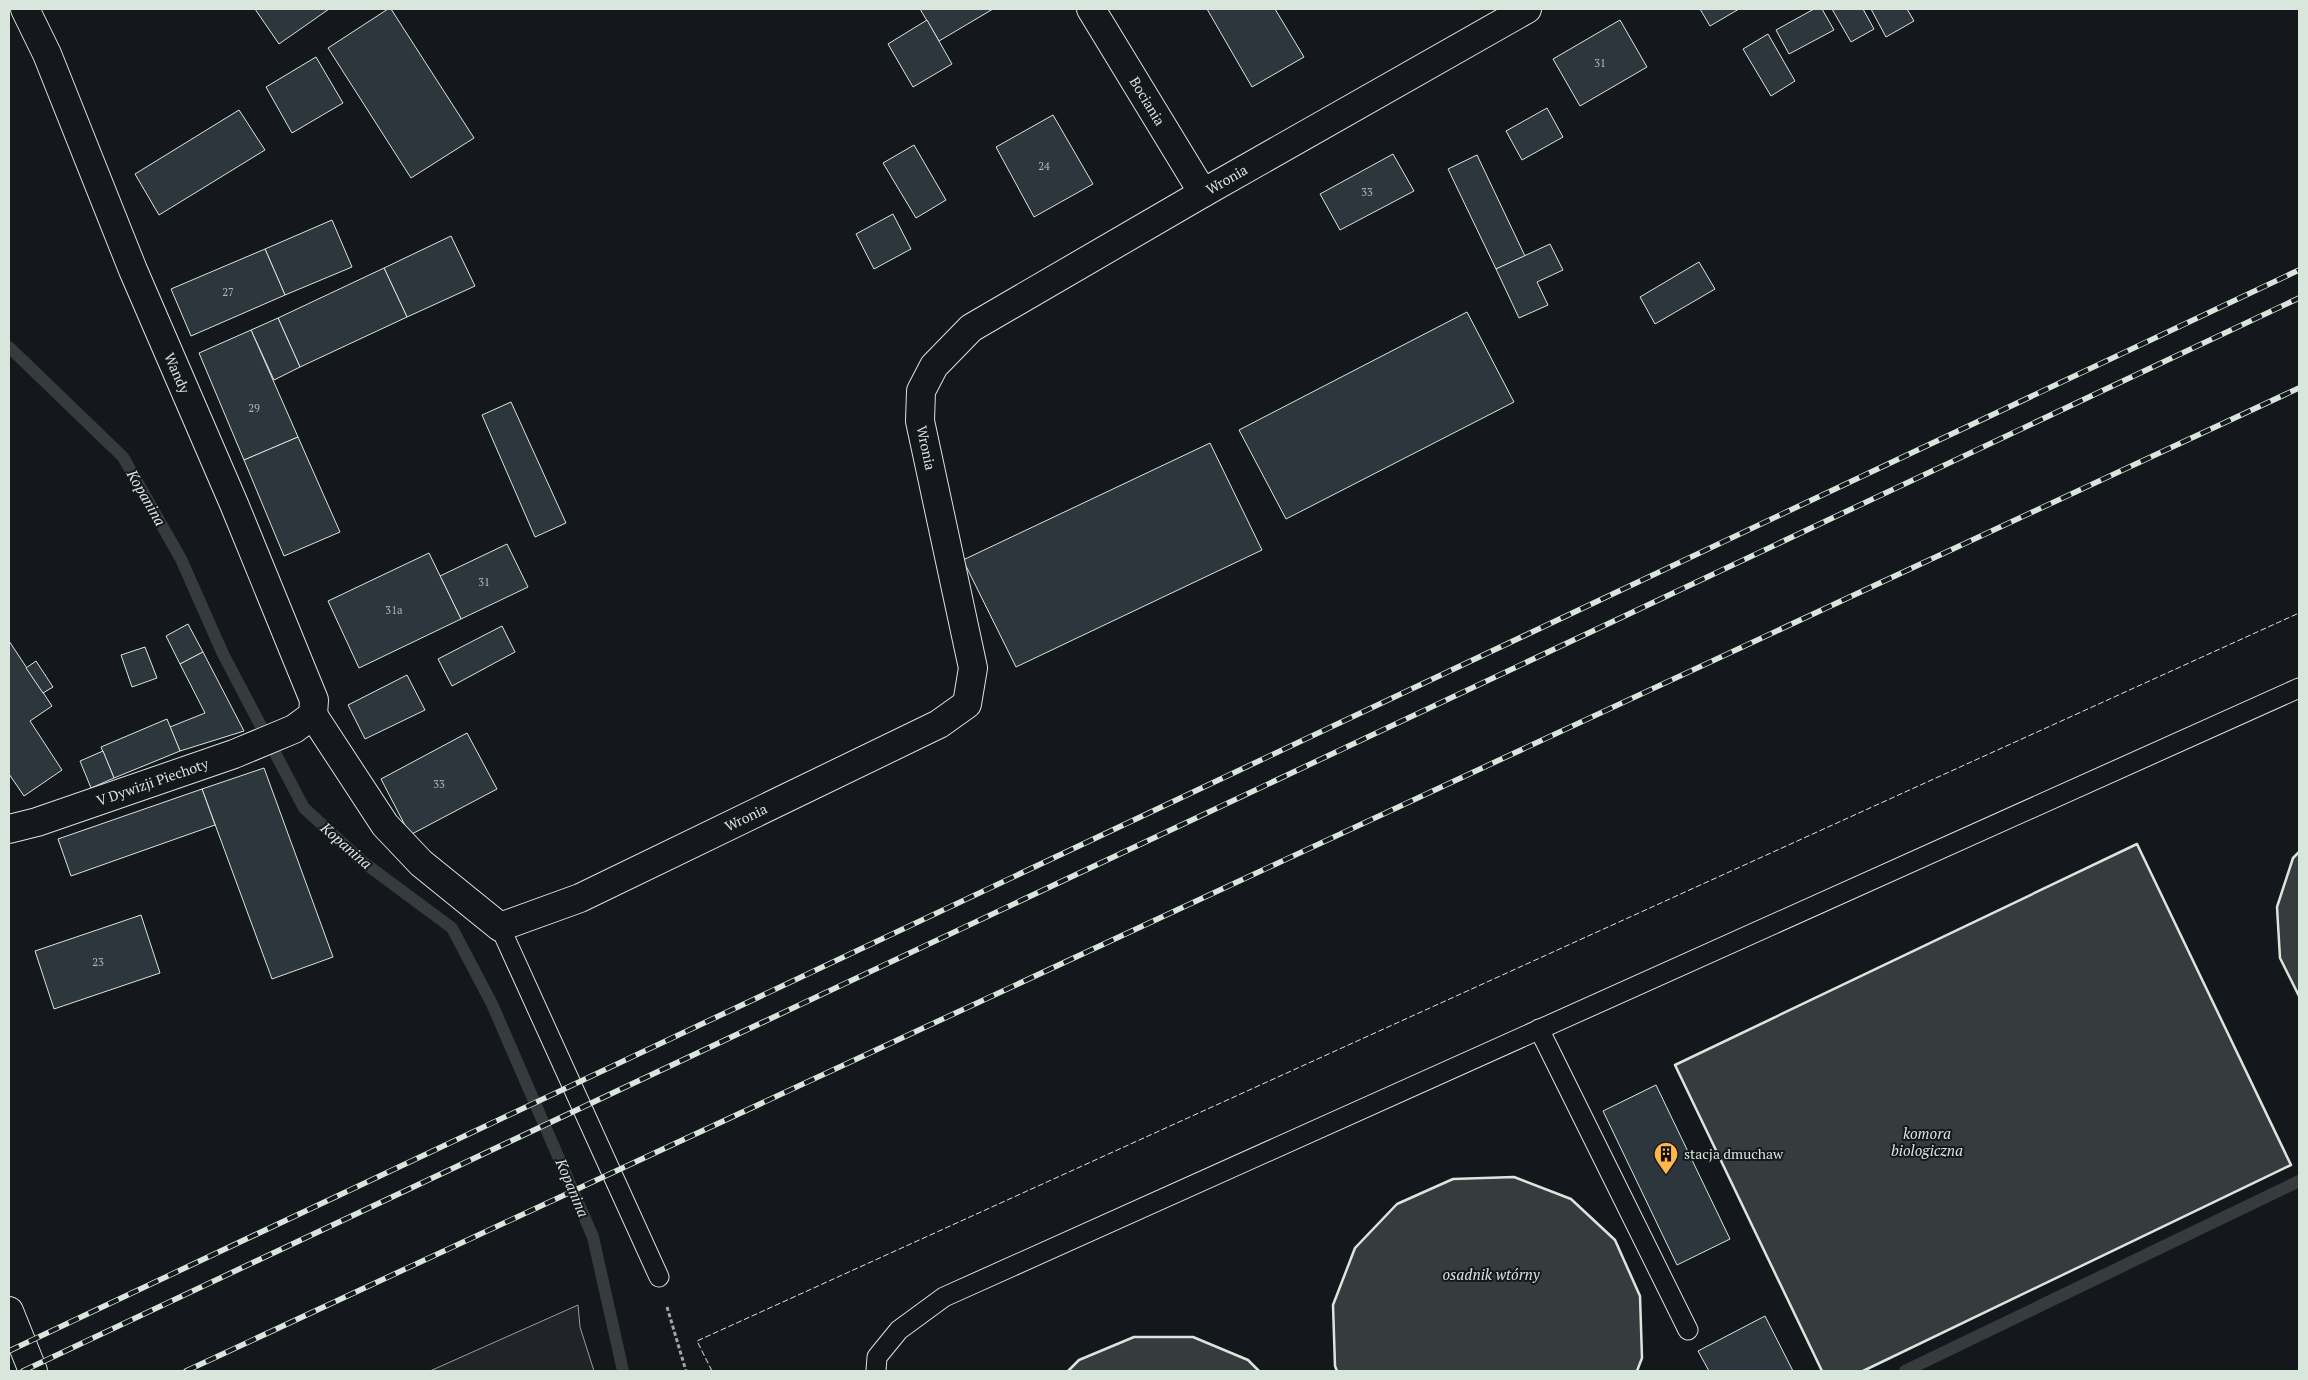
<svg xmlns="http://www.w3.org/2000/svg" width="2308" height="1380" font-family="'PT Serif',serif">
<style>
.green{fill:#202428;stroke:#939e99}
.water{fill:#363b3e;stroke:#939e99}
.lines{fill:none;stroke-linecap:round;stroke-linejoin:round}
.stream{stroke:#363b3e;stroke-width:12}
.building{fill:#2c363c;stroke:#d8e6dc}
.service-casing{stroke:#d8e6dc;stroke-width:21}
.minor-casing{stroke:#d8e6dc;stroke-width:30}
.path{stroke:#9da8a2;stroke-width:3;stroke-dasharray:4 2.5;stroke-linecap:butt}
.service{stroke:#14181c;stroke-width:19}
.minor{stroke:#14181c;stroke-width:28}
.rail-casing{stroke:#d8e6dc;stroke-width:5.5}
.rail{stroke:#14181c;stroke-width:4;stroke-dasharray:11;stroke-linecap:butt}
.fence{stroke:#d8e6dc;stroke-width:1;stroke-dasharray:6 2.5;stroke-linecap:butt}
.wall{stroke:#d8e6dc;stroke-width:2.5}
.labels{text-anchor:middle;stroke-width:4;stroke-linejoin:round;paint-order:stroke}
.number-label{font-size:11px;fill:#adbab4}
.street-label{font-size:14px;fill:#d8e6dc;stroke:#14181c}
.poi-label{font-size:14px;fill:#d8e6dc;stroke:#14181c;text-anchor:start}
.water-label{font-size:15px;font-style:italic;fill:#d8e6dc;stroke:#14181c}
</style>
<rect width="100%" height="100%" fill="#14181c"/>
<!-- green -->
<polygon class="green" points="578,1305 580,1327 594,1371 430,1371"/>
<!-- water -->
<g class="water">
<polygon points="2137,844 2291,1165 1863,1371 1822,1371 1675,1065"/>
<polygon points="2299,852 2299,996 2280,958 2277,907 2293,858"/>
<polygon points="1514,1177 1571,1199 1615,1240 1640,1296 1642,1358 1637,1371 1337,1371 1335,1366 1333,1305 1355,1248 1397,1204 1453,1179"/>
<polygon points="1134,1337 1193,1337 1248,1360 1259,1371 1068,1371 1079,1360"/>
</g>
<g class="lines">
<!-- stream -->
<g class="stream">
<polyline points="9,347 123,457 181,559 223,654 304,808 363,862 452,928 492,1004 593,1237 623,1371"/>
<polyline points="1905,1371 2299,1181"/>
</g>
</g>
<!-- building -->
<g class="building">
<polygon points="255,9 329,9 279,44"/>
<polygon points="388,9 391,9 474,138 411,178 328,48"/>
<polygon points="920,9 993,9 939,41"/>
<polygon points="1207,9 1275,9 1304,57 1252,87"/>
<polygon points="1700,9 1739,9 1710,26"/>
<polygon points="1814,9 1822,9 1834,30 1789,54 1776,30"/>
<polygon points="1832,9 1863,9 1874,29 1851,42"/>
<polygon points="1871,9 1907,9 1914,21 1886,37"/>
<polygon points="927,20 952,64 913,87 888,44"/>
<polygon points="1620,20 1647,67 1580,106 1553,59"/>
<polygon points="1768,34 1795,81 1771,96 1743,49"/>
<polygon points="316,57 343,103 292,133 266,87"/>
<polygon points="1547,108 1563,137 1522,160 1506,131"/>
<polygon points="239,110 265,150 159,215 135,174"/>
<polygon points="1053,115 1093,184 1034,217 996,147"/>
<polygon points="914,145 946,200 916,218 883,163"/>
<polygon points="1393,154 1414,191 1340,230 1320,194"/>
<polygon points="1477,155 1525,256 1496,269 1448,169"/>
<polygon points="893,214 911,249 874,269 856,234"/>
<polygon points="332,220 352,267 285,295 265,249"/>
<polygon points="451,236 475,286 407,317 384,268"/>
<polygon points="1550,244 1563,270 1537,282 1548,305 1519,318 1496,269"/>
<polygon points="265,249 285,295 191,336 171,289"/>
<polygon points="1699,262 1715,289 1655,324 1640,297"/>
<polygon points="384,268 407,317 300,367 278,318"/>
<polygon points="1467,312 1514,402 1286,519 1239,430"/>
<polygon points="278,318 300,367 274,380 251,330"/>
<polygon points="251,330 298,437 244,460 199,353"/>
<polygon points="511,402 566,523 535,537 482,415"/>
<polygon points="298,437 340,532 284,556 244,460"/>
<polygon points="1210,443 1262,550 1016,667 963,560"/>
<polygon points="507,544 528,587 461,619 440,576"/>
<polygon points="429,553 461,619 359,668 328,601"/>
<polygon points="188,624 203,652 180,664 166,636"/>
<polygon points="502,626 515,652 452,686 438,659"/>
<polygon points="9,641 52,706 30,721 62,770 24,796 9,774"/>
<polygon points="145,647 157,678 132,687 121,655"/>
<polygon points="203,652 244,731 180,751 170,727 205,713 180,664"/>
<polygon points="36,661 53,687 43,693 26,668"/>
<polygon points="407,675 425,710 365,739 348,705"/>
<polygon points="167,719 180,751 114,778 101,747"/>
<polygon points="467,733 497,789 410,835 381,779"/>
<polygon points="103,751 114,778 91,788 80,761"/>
<polygon points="264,768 333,957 272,979 202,789"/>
<polygon points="202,789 215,825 71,876 58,839"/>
<polygon points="141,915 160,973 54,1009 35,951"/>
<polygon points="1656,1085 1730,1239 1677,1265 1603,1111"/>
<polygon points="1765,1316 1793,1371 1709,1371 1698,1351"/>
</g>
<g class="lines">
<defs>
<g id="service">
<polyline points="500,927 659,1277"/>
<polyline points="1539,1029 1688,1330"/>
<polyline points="876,1371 877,1357 899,1330 944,1297 2299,688"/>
</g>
<g id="minor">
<path id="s1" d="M1091,9L1203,193"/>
<path id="s2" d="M313,715L385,825L421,863L500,927L580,898L939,724L967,704L973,668L920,421L921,391L934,366L971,328L1203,193L1527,9"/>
<path id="s3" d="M9,829L37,822L234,754L294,729L313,715L314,700L234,504L133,270L47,54L25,9"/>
<polyline points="9,1311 33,1371"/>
</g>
</defs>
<!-- service casing -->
<use href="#service" class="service-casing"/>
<!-- minor casing -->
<use href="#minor" class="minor-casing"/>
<!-- path -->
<polyline class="path" points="667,1307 686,1371"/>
<!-- service -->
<use href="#service" class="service"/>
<!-- minor -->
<use href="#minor" class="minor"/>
<defs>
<g id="rail">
<polyline points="9,1351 2299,270"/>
<polyline points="23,1371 2299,298"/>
<polyline points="186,1371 2299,388"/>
</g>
</defs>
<!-- rail casing -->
<use href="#rail" class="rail-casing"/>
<!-- rail -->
<use href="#rail" class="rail"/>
<!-- fence -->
<polyline class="fence" points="712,1371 697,1341 2299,613"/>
<!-- wall -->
<g class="wall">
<polyline points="2299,852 2293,858 2277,907 2280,958 2299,996"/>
<polyline points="1068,1371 1079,1360 1134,1337 1193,1337 1248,1360 1259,1371"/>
<polyline points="1337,1371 1335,1366 1333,1305 1355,1248 1397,1204 1453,1179 1514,1177 1571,1199 1615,1240 1640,1296 1642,1358 1637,1371"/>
<polyline points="1822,1371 1675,1065 2137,844 2291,1165 1863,1371"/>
</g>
</g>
<!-- icons -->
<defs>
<symbol id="building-pin" viewBox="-11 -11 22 30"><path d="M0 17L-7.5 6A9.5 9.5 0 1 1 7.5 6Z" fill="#ffb74d" stroke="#14181c"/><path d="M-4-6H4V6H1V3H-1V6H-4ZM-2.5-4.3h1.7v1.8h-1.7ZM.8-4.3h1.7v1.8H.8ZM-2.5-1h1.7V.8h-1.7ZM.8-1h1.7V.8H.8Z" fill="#111"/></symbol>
</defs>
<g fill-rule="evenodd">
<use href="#building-pin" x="1652" y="1140" width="28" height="38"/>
</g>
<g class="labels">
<!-- number labels -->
<g class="number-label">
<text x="1600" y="67">31</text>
<text x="1044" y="170">24</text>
<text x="1367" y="196">33</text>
<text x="228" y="296">27</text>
<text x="254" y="412">29</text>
<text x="484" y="586">31</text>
<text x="394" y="614">31a</text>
<text x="439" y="788">33</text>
<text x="98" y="966">23</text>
</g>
<!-- street labels -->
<g class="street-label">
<text dy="5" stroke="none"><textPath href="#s1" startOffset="108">Bociania</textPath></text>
<text dy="5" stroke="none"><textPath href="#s2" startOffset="1500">Wronia</textPath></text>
<text transform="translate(177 373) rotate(67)" y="5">Wandy</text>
<text transform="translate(926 448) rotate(78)" y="5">Wronia</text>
<text dy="5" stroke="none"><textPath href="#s3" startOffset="151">V Dywizji Piechoty</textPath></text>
<text dy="5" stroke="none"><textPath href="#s2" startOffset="555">Wronia</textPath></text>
</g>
<!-- poi labels -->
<g class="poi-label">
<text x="1684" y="1159">stacja dmuchaw</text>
</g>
<!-- water labels -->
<g class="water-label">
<text transform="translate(146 498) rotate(60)" y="5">Kopanina</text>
<text transform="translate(346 846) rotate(41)" y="5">Kopanina</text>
<text x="1927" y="1139">komora<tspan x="1927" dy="17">biologiczna</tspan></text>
<text transform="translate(572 1188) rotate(67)" y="5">Kopanina</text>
<text x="1491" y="1280">osadnik wtórny</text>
</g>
</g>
<!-- border -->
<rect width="2308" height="1380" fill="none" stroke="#d8e6dc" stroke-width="20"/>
</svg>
